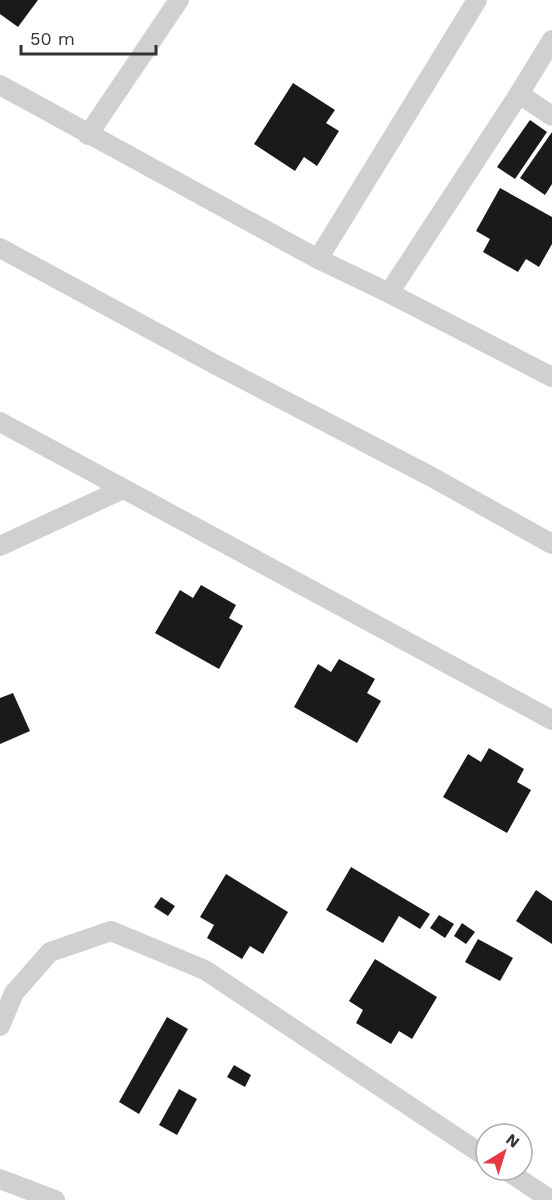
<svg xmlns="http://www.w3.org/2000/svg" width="552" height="1200" font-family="'Work Sans',sans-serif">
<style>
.building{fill:#1a1a1a}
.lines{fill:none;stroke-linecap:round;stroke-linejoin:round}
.street{stroke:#d0d0d0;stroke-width:20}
</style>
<rect width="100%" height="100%" fill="#fff"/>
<!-- building -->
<g class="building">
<polygon points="0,0 38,0 18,27 0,14"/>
<polygon points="293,83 335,110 326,123 339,131 317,166 304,157 295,171 254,144"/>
<polygon points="530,120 547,132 515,179 497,167"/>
<polygon points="552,132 552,184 545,195 520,178"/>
<polygon points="500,188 552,217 552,244 539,267 526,259 518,272 483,252 490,239 476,231"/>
<polygon points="201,585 236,605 229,618 243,626 219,669 155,633 180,590 193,598"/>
<polygon points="339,659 375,679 367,693 381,701 357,743 294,707 318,664 331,672"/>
<polygon points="13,693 30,731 0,744 0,698"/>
<polygon points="489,748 524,769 517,782 531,790 507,833 443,797 468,754 481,762"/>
<polygon points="351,867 430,914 420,929 399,916 383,943 326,910"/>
<polygon points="226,874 288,912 263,954 250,946 242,959 207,938 214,925 200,917"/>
<polygon points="536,890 552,901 552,944 516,921"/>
<polygon points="161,897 175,906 168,916 154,907"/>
<polygon points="439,915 454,924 445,938 430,928"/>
<polygon points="462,923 475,932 466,944 454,936"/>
<polygon points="478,939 513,958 500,981 465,962"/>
<polygon points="375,959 437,997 412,1039 399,1031 391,1044 356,1023 363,1010 349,1001"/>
<polygon points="167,1017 188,1029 139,1114 119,1102"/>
<polygon points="234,1065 251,1075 245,1087 227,1077"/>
<polygon points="179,1089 197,1099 177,1135 159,1125"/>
</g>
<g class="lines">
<!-- street -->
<g class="street">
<polyline points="0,85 318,259 389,293 552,377"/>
<polyline points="519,94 552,116"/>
<polyline points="88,135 179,0"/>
<polyline points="0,248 218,366 430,476 552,544"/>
<polyline points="318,259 477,0"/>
<polyline points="389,293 519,94 552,40"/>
<polyline points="0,422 552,720"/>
<polyline points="0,546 123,489"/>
<polyline points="0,1026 14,993 50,952 111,931 205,970 486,1157"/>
<polyline points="506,1170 551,1200"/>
<polyline points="0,1179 55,1200"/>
</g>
</g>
<!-- north arrow -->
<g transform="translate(504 1152) rotate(38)"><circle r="28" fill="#ffffff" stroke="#adadad" stroke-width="1.5"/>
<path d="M0-4.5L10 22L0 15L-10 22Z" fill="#e63946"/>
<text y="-9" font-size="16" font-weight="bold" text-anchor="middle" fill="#333333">N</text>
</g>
<!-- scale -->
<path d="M21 45v9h135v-9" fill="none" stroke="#333333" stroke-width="3"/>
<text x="30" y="45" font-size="18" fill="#333333" stroke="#ffffff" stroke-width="4.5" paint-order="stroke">50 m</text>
</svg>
